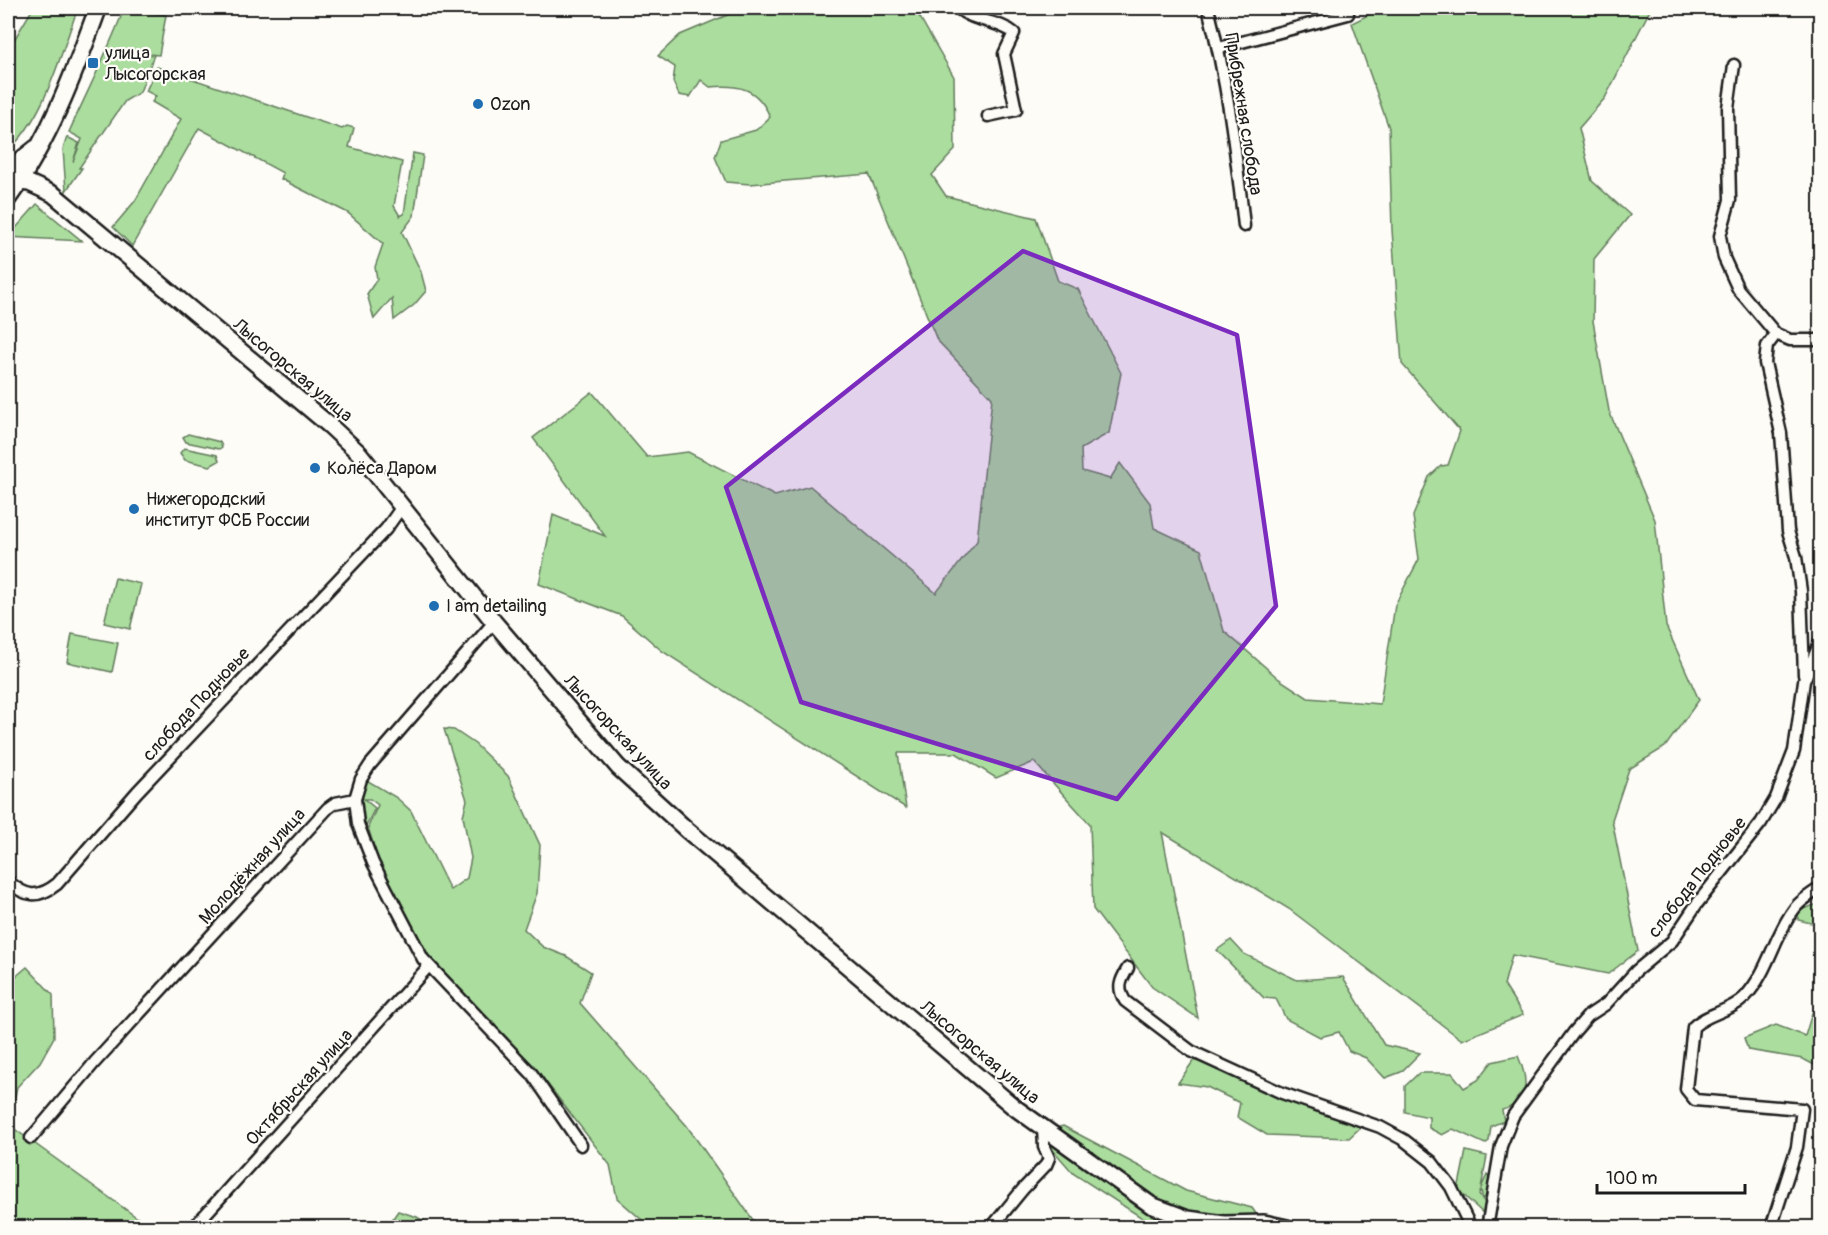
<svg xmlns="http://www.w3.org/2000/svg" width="1828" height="1235" font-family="Pangolin,sans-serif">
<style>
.green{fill:#abdd9e;stroke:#647c5d;stroke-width:1.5}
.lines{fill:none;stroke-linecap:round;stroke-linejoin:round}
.street-casing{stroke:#1c1c1c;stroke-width:15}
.secondary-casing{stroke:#1c1c1c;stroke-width:20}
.primary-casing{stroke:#1c1c1c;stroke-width:21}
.street{stroke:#fdfcf7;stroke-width:10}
.secondary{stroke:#fdfcf7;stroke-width:15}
.primary{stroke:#fdfcf7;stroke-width:16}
.marked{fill:#7b2cbf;fill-opacity:0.2;stroke:#7b2cbf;stroke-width:4.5;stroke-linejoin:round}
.poi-dot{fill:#1f6fb2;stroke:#fdfcf7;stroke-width:2}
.labels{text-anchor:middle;stroke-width:4.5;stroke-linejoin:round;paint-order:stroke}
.poi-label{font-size:18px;fill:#1c1c1c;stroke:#fdfcf7;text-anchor:start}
.street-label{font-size:18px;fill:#1c1c1c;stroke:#fdfcf7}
</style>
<rect width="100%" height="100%" fill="#fdfcf7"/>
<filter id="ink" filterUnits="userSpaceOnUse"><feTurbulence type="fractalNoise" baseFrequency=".0167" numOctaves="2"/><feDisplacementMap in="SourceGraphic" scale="12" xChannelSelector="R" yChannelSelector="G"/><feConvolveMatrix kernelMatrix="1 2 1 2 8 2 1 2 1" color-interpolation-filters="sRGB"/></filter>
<g filter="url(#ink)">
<!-- green -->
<g class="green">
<path d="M33,8H78C61,52 45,119 8,150V50Z"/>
<path d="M744,8H909L918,14L954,77L955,150L932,175L946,196L1036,218L1058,281L1078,289L1121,373L1109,433L1081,449L1082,471L1110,479L1120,463L1150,503L1154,528L1201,550L1224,631L1279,679L1308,698L1380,704L1395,605L1419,559L1413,516L1429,477L1441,466L1448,465L1460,431L1402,364L1392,230L1389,128L1352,23L1372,13L1371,8H1651L1605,98L1579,128L1592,181L1630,215L1594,259L1593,321L1609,411L1655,520L1666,626L1699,700L1665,747L1629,769L1612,820L1638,951L1608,974L1512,955L1504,985L1523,1015L1462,1040L1289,909L1162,832L1198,1018L1152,987L1093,909L1090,824L1034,762L996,778L956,753H898L906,808L662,651L622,616L539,584L553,515L605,536L533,438L592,392L647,457L688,452L775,496L810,486L936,593L977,541L992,398L937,340L869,174L750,184L726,182L715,157L721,140L756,130L770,117C758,88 739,84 710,87L701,80L690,97L679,95L673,82L675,67L658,56L680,35Z"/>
<path d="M127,9L166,15L159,55L138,53L154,55L140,92L125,101L79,168H82L66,191L63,149L67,137L79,143L73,162L82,139L69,132C87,92 106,55 122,14Z"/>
<polygon points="157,67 342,129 347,126 354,128 349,147 402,162 394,206 400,216 404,214 413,153 423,155 414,216 402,232 421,272 426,291 414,305 394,320 392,298 374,319 367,294 377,279 375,267 383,244 348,213 281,179 283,173 199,128 132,246 113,227 135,201 181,119 152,102 156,96 146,91"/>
<polygon points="37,204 82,241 8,237"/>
<polygon points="188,434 220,442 222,447 219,449 186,442 183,437"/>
<polygon points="184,448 217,455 219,461 210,466 185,460 180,453"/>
<polygon points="115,578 141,584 130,629 104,623"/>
<polygon points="72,634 118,643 112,672 67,662"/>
<polygon points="444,729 454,730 475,744 508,776 540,845 537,893 524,929 543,947 566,956 591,972 580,1003 687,1126 758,1227 650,1227 617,1198 610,1165 533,1065 431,964 379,863 368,827 378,805 370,799 364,799 375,808 366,826 363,816 362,819 358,796 365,779 397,798 411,811 450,890 467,878 471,858 463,816 467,800"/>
<polygon points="1820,903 1820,921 1811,923 1798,920 1798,911"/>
<polygon points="1231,940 1244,954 1297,980 1343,977 1384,1045 1420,1053 1401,1072 1385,1078 1366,1058 1349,1051 1339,1032 1320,1037 1286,1019 1276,999 1264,998 1217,950"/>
<polygon points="27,967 53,995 54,1037 40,1062 17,1087 9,1125 150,1227 8,1228 8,983"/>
<polygon points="1812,1013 1820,1014 1820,1068 1803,1059 1748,1050 1744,1038 1776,1025 1805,1036"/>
<path d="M1518,1056C1528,1078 1531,1102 1502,1110L1504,1121L1491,1126L1489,1141L1485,1144L1453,1129L1442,1135L1429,1128V1117L1405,1112V1086L1419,1073H1452L1464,1088L1478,1080L1492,1062Z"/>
<polygon points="1194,1060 1363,1125 1349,1138 1267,1135 1237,1117 1240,1103 1207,1087 1178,1083"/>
<polygon points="1063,1126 1186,1191 1252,1208 1259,1218 1191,1213 1153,1200 1051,1129"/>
<polygon points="1053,1140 1166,1217 1215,1227 1153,1225 1074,1174 1047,1143"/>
<polygon points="1466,1151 1487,1156 1481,1188 1487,1175 1490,1179 1489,1194 1483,1200 1481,1190 1479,1195 1487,1205 1486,1216 1458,1190"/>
<polygon points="398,1211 417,1217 434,1227 387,1227"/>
</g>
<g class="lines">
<defs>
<g id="street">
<path d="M958,8C973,22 998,20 1014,33L1004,54L1016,110L988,116"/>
<path d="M1208,8C1227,79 1236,152 1244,226"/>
<polyline points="1219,48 1348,14 1346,8"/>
<polyline points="1734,65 1728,108 1730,200 1720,236 1724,258 1738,289 1776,334 1790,340 1820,340"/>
<polyline points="1776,334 1767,346 1765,363 1781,433 1788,531 1796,557 1801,591 1804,675"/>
<polyline points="494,622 370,765 361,779 355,799 358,824 373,863 423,959 532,1074 581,1145"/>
<path d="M8,881C25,897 38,899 57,884L137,792L386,529L401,508"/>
<path d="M1128,968C1120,981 1117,988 1125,1001L1191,1051L1282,1093L1380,1127L1404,1140L1432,1162L1451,1187L1471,1228"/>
<polyline points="31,1138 95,1062 328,808 335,803 355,799"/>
<polyline points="193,1228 428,967"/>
<polyline points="991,1228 1023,1189 1046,1165 1049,1158 1044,1147 1043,1128"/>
<polyline points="1487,1228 1501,1146 1513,1116 1574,1032 1588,1016 1606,1004 1636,971 1672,941 1696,905 1761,823 1776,798 1794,751 1804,681 1820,642"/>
<path d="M1771,1228L1797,1147L1802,1109L1695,1100L1686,1089L1693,1027C1707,1013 1730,1012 1745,997C1769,971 1774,935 1795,908C1801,900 1812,894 1820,888"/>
</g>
<g id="secondary">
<polyline points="8,170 36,148"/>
<polyline points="8,181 29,183 53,194 329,425 359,453 494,622 618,767 687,830 1014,1107 1151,1205 1188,1219 1224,1224 1264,1223 1287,1228"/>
</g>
<path id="primary" d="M8,198C49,140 74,74 98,8"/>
</defs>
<!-- street casing -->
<use href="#street" class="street-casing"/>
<!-- secondary casing -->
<use href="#secondary" class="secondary-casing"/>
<!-- primary casing -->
<use href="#primary" class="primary-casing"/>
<!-- street -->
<use href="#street" class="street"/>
<!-- secondary -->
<use href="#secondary" class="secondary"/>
<!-- primary -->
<use href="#primary" class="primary"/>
</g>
</g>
<!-- marked area -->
<path class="marked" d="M1023,251L1237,335L1276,606L1117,799L801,702L726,487Z"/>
<!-- markers -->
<g class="poi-dot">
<rect x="87" y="57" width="12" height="12" rx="3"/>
<circle cx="478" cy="104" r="6"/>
<circle cx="315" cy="468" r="6"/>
<circle cx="134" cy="509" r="6"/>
<circle cx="434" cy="606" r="6"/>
</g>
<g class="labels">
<!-- poi labels -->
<g class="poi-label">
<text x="105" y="59">улица<tspan x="105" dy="21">Лысогорская</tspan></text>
<text x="490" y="110">Ozon</text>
<text x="327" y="474">Колёса Даром</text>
<text x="146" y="505">Нижегородский<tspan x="146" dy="21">институт ФСБ России</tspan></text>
<text x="446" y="612">I am detailing</text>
</g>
<!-- street labels -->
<g class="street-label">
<text transform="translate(1244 114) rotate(81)" y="6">Прибрежная слобода</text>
<text transform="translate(293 370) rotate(40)" y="6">Лысогорская улица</text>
<text transform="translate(196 704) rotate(-47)" y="6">слобода Подновье</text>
<text transform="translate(618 732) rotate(47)" y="6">Лысогорская улица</text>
<text transform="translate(252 866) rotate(-48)" y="6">Молодёжная улица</text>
<text transform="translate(1697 877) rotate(-52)" y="6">слобода Подновье</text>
<text transform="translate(980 1052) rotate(40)" y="6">Лысогорская улица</text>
<text transform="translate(299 1087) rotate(-48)" y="6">Октябрьская улица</text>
</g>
</g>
<!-- margin -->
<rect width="1828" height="1235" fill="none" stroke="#fdfcf7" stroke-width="30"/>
<rect x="15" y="15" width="1798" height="1205" fill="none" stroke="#1c1c1c" stroke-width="2" filter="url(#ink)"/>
<!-- scale -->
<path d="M1597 1184v9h148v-9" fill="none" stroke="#1c1c1c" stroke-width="3"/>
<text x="1606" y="1184" font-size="18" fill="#1c1c1c" stroke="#fdfcf7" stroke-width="4.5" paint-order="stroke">100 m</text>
</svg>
